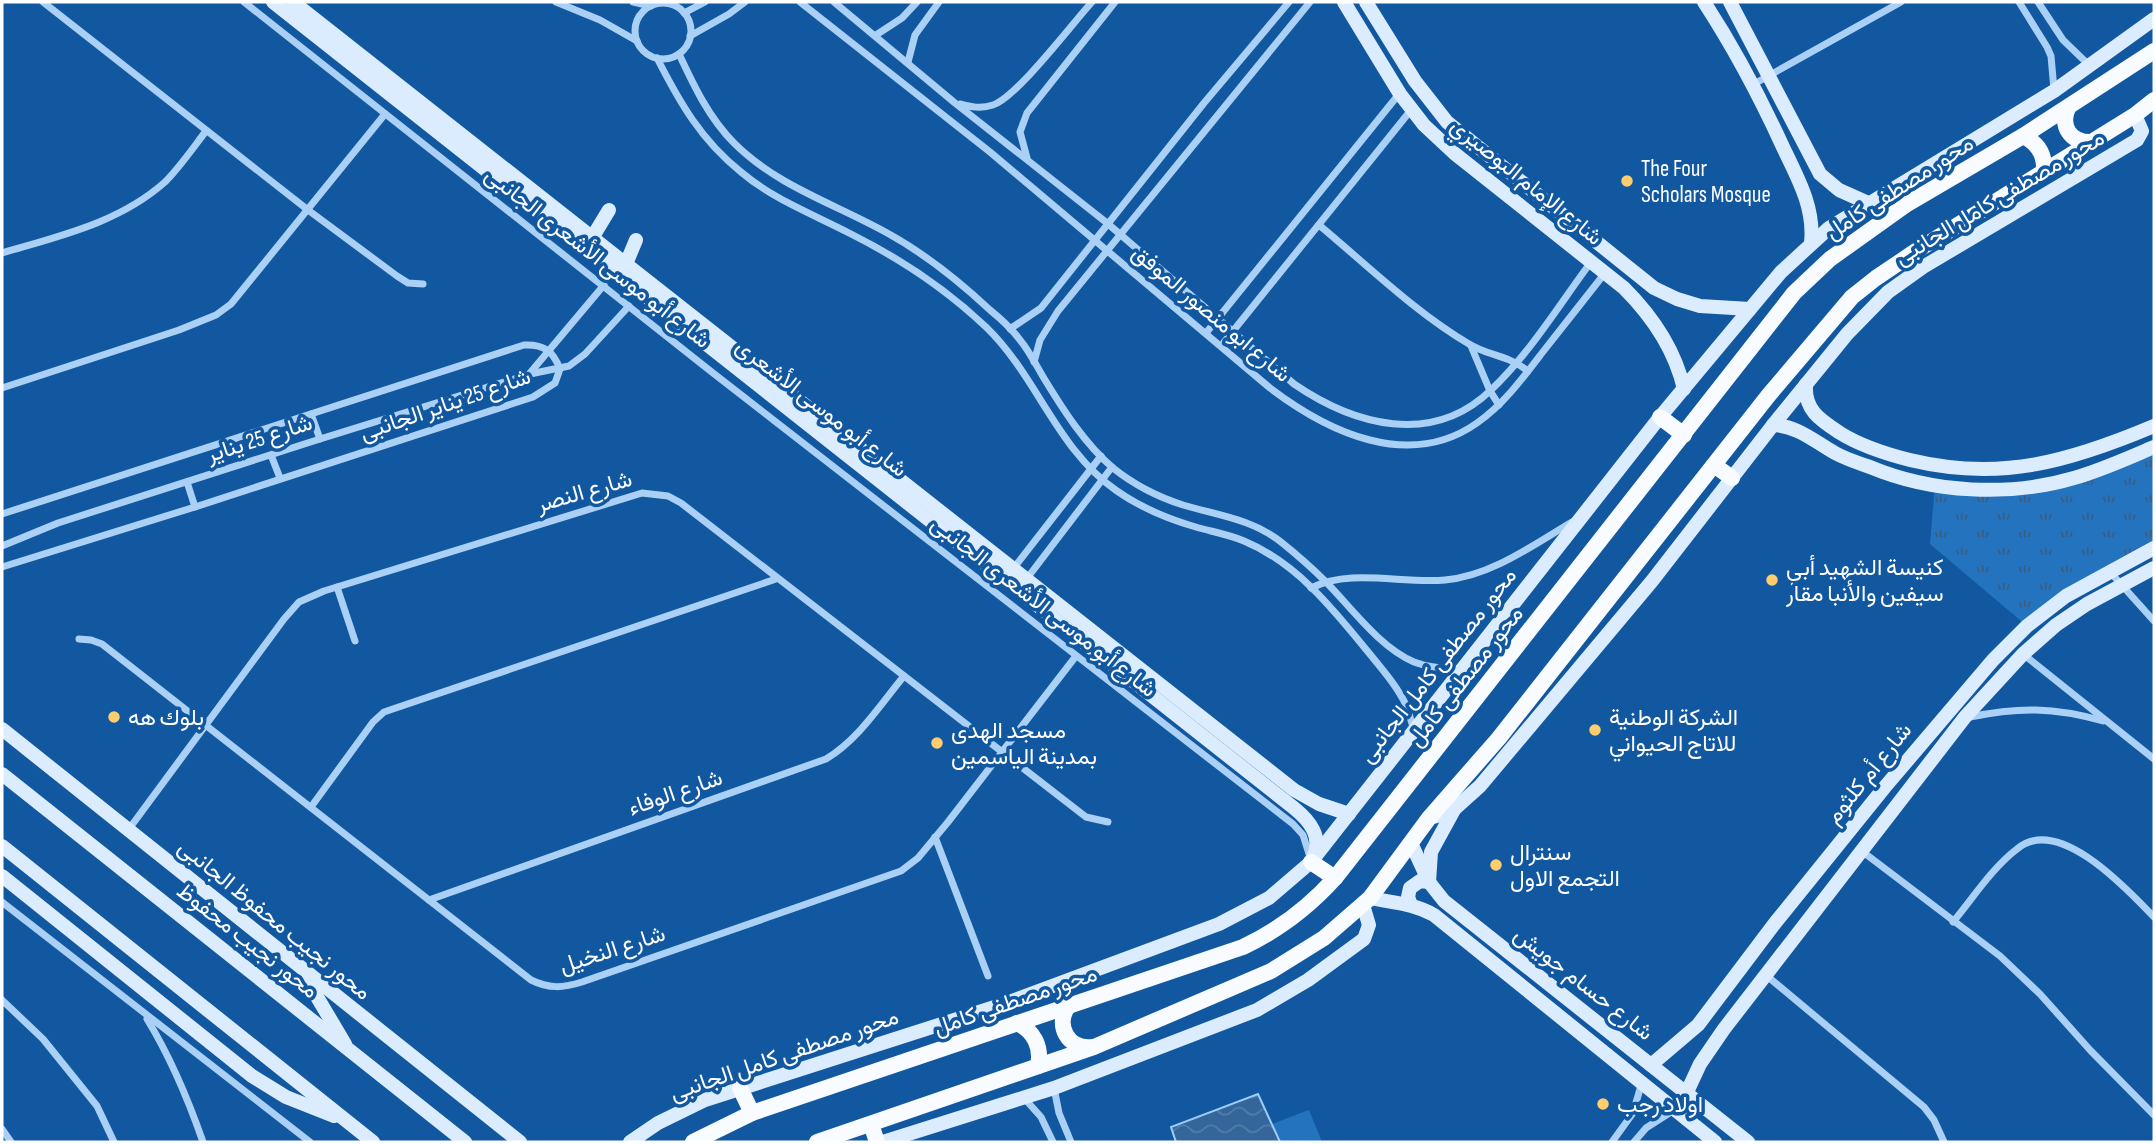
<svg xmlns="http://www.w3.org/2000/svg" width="2156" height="1144" viewBox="0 0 2156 1144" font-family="'Sofia Sans Condensed',Vazirmatn,sans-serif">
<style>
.grass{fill:url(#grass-tufts)}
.garden{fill:#2473bf}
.water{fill:url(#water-waves);stroke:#9cccf8;stroke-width:2}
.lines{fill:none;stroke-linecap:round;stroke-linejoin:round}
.street{stroke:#aad0f5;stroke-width:7}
.secondary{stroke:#dbecfe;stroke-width:14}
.primary{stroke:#f8fbff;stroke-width:16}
.poi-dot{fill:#ffcd6e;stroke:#1158a1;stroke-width:2.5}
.labels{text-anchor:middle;stroke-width:7;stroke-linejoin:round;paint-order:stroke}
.poi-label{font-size:23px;fill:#fff;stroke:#1158a1;text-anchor:start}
.street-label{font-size:23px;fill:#fff;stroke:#1158a1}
</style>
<defs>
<pattern id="grass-tufts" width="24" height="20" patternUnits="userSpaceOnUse" patternTransform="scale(1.75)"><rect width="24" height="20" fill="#2473bf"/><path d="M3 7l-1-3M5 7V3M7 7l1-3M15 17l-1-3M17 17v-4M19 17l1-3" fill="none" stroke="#3a5e80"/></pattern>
<pattern id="water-waves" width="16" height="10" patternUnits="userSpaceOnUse" patternTransform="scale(1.75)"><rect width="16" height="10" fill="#34669b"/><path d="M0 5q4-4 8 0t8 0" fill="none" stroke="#527daa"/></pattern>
</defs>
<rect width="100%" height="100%" fill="#1158a1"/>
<polygon class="grass" points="2154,447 2154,548 2027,626 1930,544 1935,485 2037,486"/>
<polygon class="garden" points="1309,1110 1322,1142 1279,1142 1272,1124"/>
<polygon class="water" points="1258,1094 1280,1142 1176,1142 1171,1127"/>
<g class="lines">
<g class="street">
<polyline points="43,2 308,210 397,276 408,283 423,284"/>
<polyline points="244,2 713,373 1293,824 1303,835 1310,857"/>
<polyline points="556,2 600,20 637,41"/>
<polyline points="633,2 651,6"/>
<path d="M800,2L990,152L1270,388C1328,432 1409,471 1477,423C1503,405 1523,378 1542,353C1563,326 1584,300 1605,273"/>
<path d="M834,2L955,103L1107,223L1294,384C1354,425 1432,447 1491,390C1530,353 1559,305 1591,262"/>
<polyline points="2019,2 2047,47 2051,56 2054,90"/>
<polyline points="2038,2 2063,40 2090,66"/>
<circle cx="663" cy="31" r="28"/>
<polyline points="684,13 705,2"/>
<polyline points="876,35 902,18 917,2"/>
<polyline points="690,36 729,14 745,2"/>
<path d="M679,54C694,86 709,118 734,143C778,187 836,204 889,234C925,254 960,282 990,310C1001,319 1012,329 1020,340C1030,352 1037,367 1045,380C1064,411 1085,444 1113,468C1133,484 1158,497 1183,505C1217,515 1252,519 1281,542C1296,554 1311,567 1325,581C1351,607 1379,647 1414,662C1429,668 1445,668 1461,669"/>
<path d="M657,58C680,103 701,140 741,172C774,200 813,214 851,234C899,258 947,290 986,327C1037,376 1057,450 1117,491C1141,508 1171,520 1199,528C1214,532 1230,535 1244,541C1297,563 1334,610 1369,653C1382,669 1397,686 1406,705C1409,713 1411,721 1414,730"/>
<polyline points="908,62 915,35 939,2"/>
<polyline points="1754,84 1901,2"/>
<path d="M960,104C971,107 981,109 993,105C1016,98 1072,24 1092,2"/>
<polyline points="1027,158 1020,132 1027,113 1115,2"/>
<path d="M1319,225C1367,265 1416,313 1469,344C1488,356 1506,354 1528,371"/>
<path d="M2,253C59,236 119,223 165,182C180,167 193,148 206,131"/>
<polyline points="1010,329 1041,308 1204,103 1289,2"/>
<polyline points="1206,333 1399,94"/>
<polyline points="1221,346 1411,110"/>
<polyline points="1471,346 1490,391 1499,405"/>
<polyline points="1034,362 1040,340 1058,311 1310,2"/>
<polyline points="530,373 604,285"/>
<polyline points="2,388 179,330 216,315 231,304 385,114"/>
<polyline points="311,414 320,439"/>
<polyline points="271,455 280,478"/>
<polyline points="187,482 195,507"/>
<path d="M2,514L524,345C544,344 553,351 560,369L555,383L533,397L195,507L2,567"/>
<polyline points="2,546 58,523 320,439 530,374 569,366 585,354 629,306"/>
<polyline points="1013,569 1101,456"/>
<polyline points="2110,572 2154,621"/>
<polyline points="1025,581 1112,467"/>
<polyline points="337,587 355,641"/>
<path d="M1311,588C1351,568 1401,584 1445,580C1491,576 1533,545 1572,522"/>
<path d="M79,639L91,640L102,644L531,980C549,989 563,988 582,982L901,871L918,858L948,822L1076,656"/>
<polyline points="2023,654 2154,759"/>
<path d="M1970,717C2018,707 2054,707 2103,721"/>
<polyline points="311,807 373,722 384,712 776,579"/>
<polyline points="129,829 284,619 299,602 324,591 642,493 668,496 681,503 1086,817 1108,822"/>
<polyline points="935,837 988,976"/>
<polyline points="1863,852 2000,956 2040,994 2090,1050 2154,1115"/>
<path d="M429,900L826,759C859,739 880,705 904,676"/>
<polyline points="2,902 310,1142"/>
<path d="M1953,922C1973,898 1992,868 2017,849C2058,814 2127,889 2154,917"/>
<polyline points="1767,976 1924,1107 1934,1120 1944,1142"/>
<polyline points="2,1000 43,1039 97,1106 114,1142"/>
<path d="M147,1019C171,1058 188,1099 203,1142"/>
<polyline points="1054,1088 1059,1113 1071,1142"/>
<polyline points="1024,1098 1041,1117 1053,1142"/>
<polyline points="2,1129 11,1142"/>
<polyline points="1612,1142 1633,1113 1642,1082"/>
<polyline points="1634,1142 1646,1128 1674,1110"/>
</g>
<g class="secondary">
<path d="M273,2L1294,808C1310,821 1323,837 1313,858"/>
<polyline points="293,2 1294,790 1319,804 1349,814"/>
<path d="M1344,2L1400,94L1424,125L1454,153L1624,288C1652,316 1675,350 1684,389"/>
<polyline points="1366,2 1415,81 1447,122 1654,288 1677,299 1700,306 1750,309"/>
<path d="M1704,2C1734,48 1759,95 1782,145C1797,177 1815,207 1811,243"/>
<polyline points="1730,2 1820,174 1839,190 1868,203"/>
<polyline points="592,238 609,210"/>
<polyline points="626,264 636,240"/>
<path d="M1806,384C1804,410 1820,420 1840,433C1861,446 1886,454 1910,460C2001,482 2071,461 2154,426"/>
<path d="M1773,425C1798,426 1814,441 1835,453C1846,459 1858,463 1870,467C1932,493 2010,497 2074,478C2102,470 2128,458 2154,447"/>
<polyline points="2,729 520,1142"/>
<polyline points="2,774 465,1142"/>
<polyline points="1429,818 1450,813 1480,786 1652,581 1773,425 1847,334 1888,292 1923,267 2137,140 2142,131 2135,115"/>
<polyline points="1411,843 1429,882 1444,901 1748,1142"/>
<polyline points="2,846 373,1142"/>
<polyline points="2,876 252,1076 286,1097 334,1116"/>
<path d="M1370,898C1393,903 1413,903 1434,915L1715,1142"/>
<polyline points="1411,905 1408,897 1410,888 1420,881 1429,882 1431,852 1454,810"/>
<polyline points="307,980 345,1044"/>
<polyline points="1651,1065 1698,1025 1775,923 1884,788 1993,660 2027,626 2066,596 2154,548"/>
<polyline points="1687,1092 1700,1064 1724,1029 1965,717 2023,654 2056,625 2087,604 2154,568"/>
<polyline points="630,1142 658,1123 705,1100 1004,1004 1219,924 1269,898 1311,862 1660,417 1781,272 1829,228 2054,91 2154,19"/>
<polyline points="883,1142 1054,1088 1257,1010 1308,980 1364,939 1369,925 1363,905"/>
</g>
<g class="primary">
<path d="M2068,108C2060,126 2070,142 2090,142"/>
<path d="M2023,136C2038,143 2045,155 2044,171"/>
<polyline points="1660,417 1684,435"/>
<polyline points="1714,465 1732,478"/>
<polyline points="1311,862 1335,878"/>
<path d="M1069,1005C1054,1025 1068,1050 1093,1047"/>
<path d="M1017,1023C1034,1031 1042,1047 1038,1066"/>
<polyline points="740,1088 752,1113"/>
<polyline points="871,1124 877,1142"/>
<path d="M693,1142L752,1113L1243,947C1279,930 1308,908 1335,878L1794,293L1830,259L1907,204L2023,136L2154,51"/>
<polyline points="817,1142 1094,1047 1271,971 1324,938 1370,898 1429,818 1499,738 1768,396 1852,297 1876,278 1916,251 2135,115 2154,100"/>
</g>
</g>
<g class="poi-dot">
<circle cx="1627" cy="181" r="7"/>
<circle cx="1772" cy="580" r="7"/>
<circle cx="114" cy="717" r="7"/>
<circle cx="1595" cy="730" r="7"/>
<circle cx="937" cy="743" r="7"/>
<circle cx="1496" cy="865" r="7"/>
<circle cx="1603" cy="1104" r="7"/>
</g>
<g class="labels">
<g class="poi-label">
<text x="1641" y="176">The Four<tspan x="1641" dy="26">Scholars Mosque</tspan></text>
<text x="1786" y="575">كنيسة الشهيد أبي<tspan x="1786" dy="26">سيفين والأنبا مقار</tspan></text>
<text x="128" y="725">بلوك هه</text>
<text x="1609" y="725">الشركة الوطنية<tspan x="1609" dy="26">للاتاج الحيواني</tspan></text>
<text x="951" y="738">مسجد الهدى<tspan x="951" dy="26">بمدينة الياسمين</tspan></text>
<text x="1510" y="860">سنترال<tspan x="1510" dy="26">التجمع الاول</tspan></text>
<text x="1617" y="1112">اولاد رجب</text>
</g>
<g class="street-label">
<text transform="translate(1527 181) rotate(39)" y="8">شارع الإمام البوصيري</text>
<text transform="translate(1899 187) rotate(-33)" y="8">محور مصطفى كامل</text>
<text transform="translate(1999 197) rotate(-31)" y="8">محور مصطفى كامل الجانبى</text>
<text transform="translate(598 257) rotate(38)" y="8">شارع أبو موسى الأشعرى الجانبى</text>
<text transform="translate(1212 313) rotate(40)" y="8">شارع ابو منصور الموفق</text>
<text transform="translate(445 404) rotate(-19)" y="8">شارع 25 يناير الجانبى</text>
<text transform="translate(822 407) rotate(38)" y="8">شارع أبو موسى الأشعرى</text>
<text transform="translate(259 438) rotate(-18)" y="8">شارع 25 يناير</text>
<text transform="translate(584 491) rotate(-16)" y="8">شارع النصر</text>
<text transform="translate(1044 606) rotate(38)" y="8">شارع أبو موسى الأشعرى الجانبى</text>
<text transform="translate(1437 665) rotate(-52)" y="8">محور مصطفى كامل الجانبى</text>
<text transform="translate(1465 676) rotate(-52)" y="8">محور مصطفى كامل</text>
<text transform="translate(1868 773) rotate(-51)" y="8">شارع أم كلثوم</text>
<text transform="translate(675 792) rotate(-19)" y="8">شارع الوفاء</text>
<text transform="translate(275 919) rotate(39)" y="8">محور نجيب محفوظ الجانبى</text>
<text transform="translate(248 940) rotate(38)" y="8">محور نجيب محفوظ</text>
<text transform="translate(612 949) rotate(-18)" y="8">شارع النخيل</text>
<text transform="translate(1584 983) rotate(38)" y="8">شارع حسام جويش</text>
<text transform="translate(1015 1000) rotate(-19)" y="8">محور مصطفى كامل</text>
<text transform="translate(784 1054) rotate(-19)" y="8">محور مصطفى كامل الجانبى</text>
</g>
</g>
<rect width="2156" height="1144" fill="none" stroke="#ffffff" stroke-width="7"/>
</svg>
